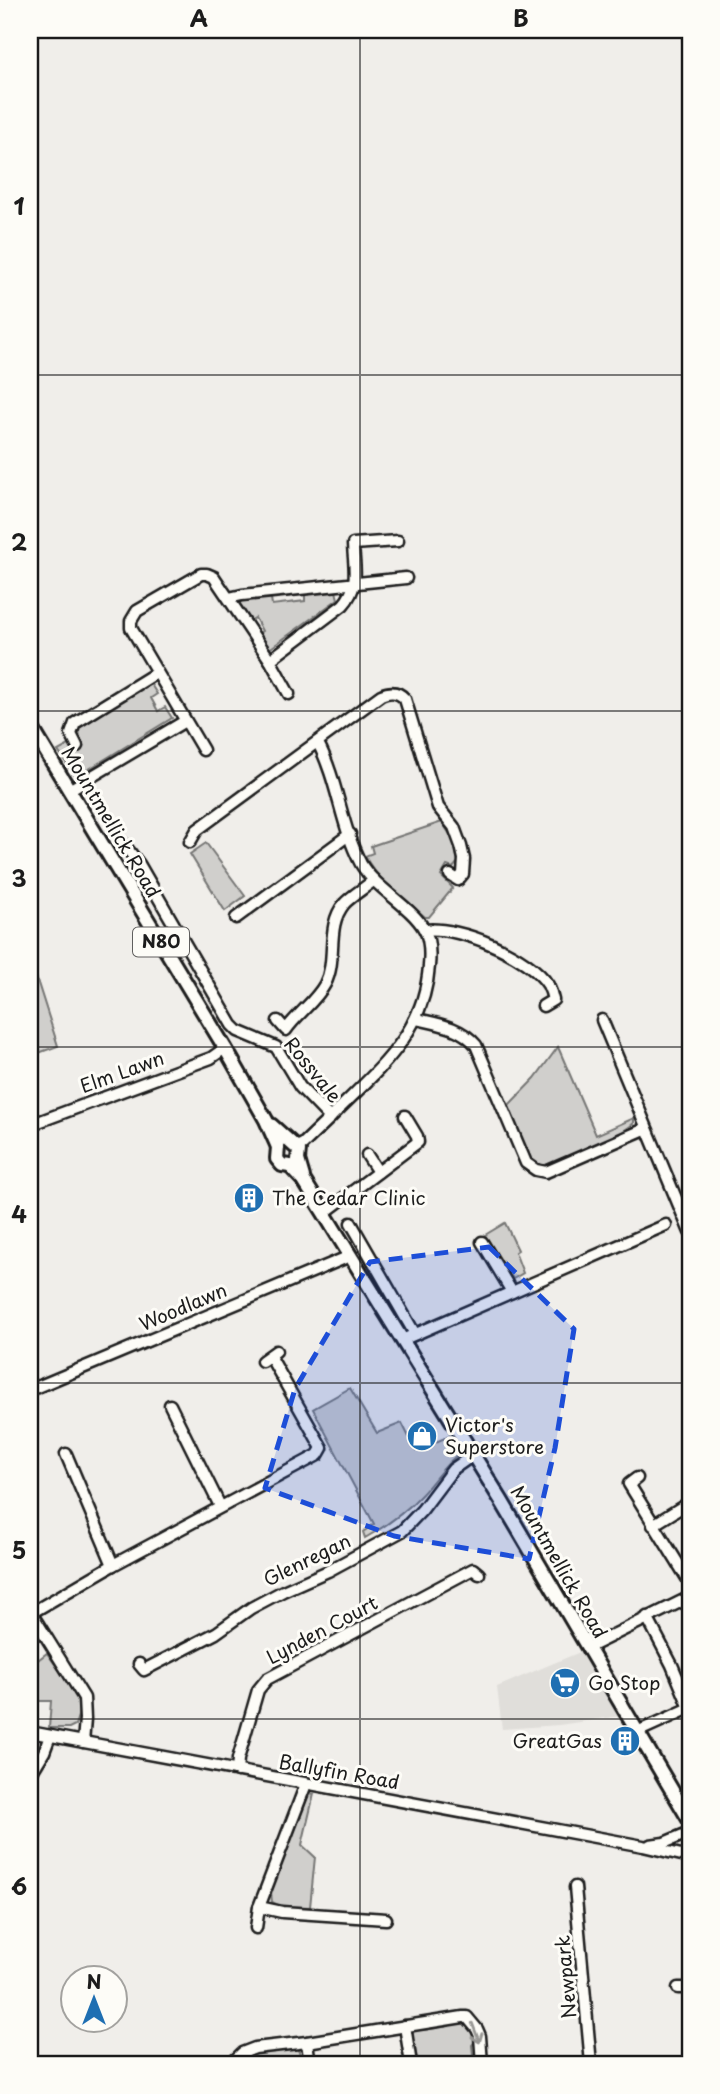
<svg xmlns="http://www.w3.org/2000/svg" width="720" height="2094" viewBox="0 0 720 2094" font-family="'Playpen Sans',sans-serif">
<style>
.built{fill:#e0deda}
.green{fill:#d0cfcc;stroke:#767674;stroke-width:2}
.lines{fill:none;stroke-linecap:round;stroke-linejoin:round}
.river{stroke:#a8a7a3;stroke-width:18}
.minor-casing{stroke:#1c1c1c;stroke-width:15}
.major-casing{stroke:#1c1c1c;stroke-width:18}
.minor{stroke:#fdfcf7;stroke-width:10}
.major{stroke:#fdfcf7;stroke-width:12}
.oneway{stroke:#989794}
.marked{fill:#1d4ed8;fill-opacity:0.2;stroke:#1d4ed8;stroke-width:5;stroke-dasharray:14 9;stroke-linejoin:round}
.grid{fill:none;stroke:#1c1c1c;stroke-width:2;stroke-opacity:0.55}
.labels{text-anchor:middle;stroke-width:6;stroke-linejoin:round;paint-order:stroke}
.shield{fill:#fdfcf7;stroke:#605f5e;stroke-width:2}
.shield-label{font-size:18px;font-weight:bold;fill:#1c1c1c}
.street-label{font-size:19px;fill:#1c1c1c;stroke:#fdfcf7}
.poi-label{font-size:19px;fill:#1c1c1c;stroke:#fdfcf7;text-anchor:start}
.neatline{fill:none;stroke:#1c1c1c;stroke-width:2.5}
.grid-label{font-size:23px;text-anchor:middle;font-weight:bold;fill:#1c1c1c}
</style>
<rect width="100%" height="100%" fill="#f0eeea"/>
<filter id="ink" filterUnits="userSpaceOnUse"><feTurbulence type="fractalNoise" baseFrequency=".0143" numOctaves="2"/><feDisplacementMap in="SourceGraphic" scale="14" xChannelSelector="R" yChannelSelector="G"/><feConvolveMatrix kernelMatrix="1 2 1 2 8 2 1 2 1" color-interpolation-filters="sRGB"/></filter>
<g filter="url(#ink)">
<polygon class="built" points="580,1652 620,1716 559,1725 502,1729 497,1687"/>
<g class="green">
<polygon points="336,591 338,599 268,650 256,635 262,631 255,618 248,622 238,606 240,601 271,598 272,605 305,601 305,594"/>
<polygon points="150,683 157,694 151,698 158,711 165,707 172,718 76,777 58,751 80,739 79,728"/>
<path d="M442,822L454,841L458,862L453,868L447,866L441,876L453,888L429,917H425C404,897 378,882 365,856L373,853L371,846Z"/>
<polygon points="206,843 245,896 225,911 190,854"/>
<polygon points="30,958 58,1046 30,1056"/>
<path d="M558,1047L596,1135L634,1118V1123C618,1139 569,1156 546,1166L533,1163L529,1160L506,1108L535,1078Z"/>
<polygon points="505,1223 518,1250 515,1252 523,1273 513,1279 485,1235"/>
<path d="M350,1388L377,1433L402,1423L416,1451L449,1436L456,1450V1456C442,1468 434,1481 422,1494C406,1512 386,1526 365,1538L363,1532L374,1524L313,1409Z"/>
<polygon points="47,1653 80,1700 80,1706 78,1716 75,1725 69,1728 49,1728 51,1701 30,1701 30,1666"/>
<polygon points="309,1793 314,1794 302,1845 315,1857 310,1907 280,1906 272,1902 271,1892"/>
<path d="M453,2021C465,2021 473,2027 476,2040L472,2045L474,2064H418L415,2049L410,2040L414,2030L419,2026L424,2030L449,2026Z"/>
<path d="M297,2048L305,2064H236C253,2047 273,2049 297,2048Z"/>
</g>
<g class="lines">
<polyline class="river" points="690,30 690,39"/>
<g class="minor-casing">
<g id="minor">
<polyline points="229,598 242,595 406,578"/>
<path d="M270,660L343,605C360,586 354,569 353,544L398,541"/>
<path d="M318,743C338,781 341,827 361,864C375,888 412,907 424,929C430,939 430,955 429,966C424,1036 376,1071 330,1118"/>
<polyline points="77,746 71,734 75,723 156,673"/>
<polyline points="203,750 131,628 131,621 137,611 201,574 207,574 214,577 270,660 289,694"/>
<polyline points="69,790 185,721"/>
<path d="M190,842L197,830L381,695C390,691 398,691 405,699L438,807L454,827L461,846L464,859L463,874L458,880L450,875"/>
<polyline points="123,843 139,864 232,1025 238,1031 276,1047 300,1087 330,1118 303,1144 296,1147"/>
<polyline points="236,918 350,834"/>
<path d="M425,930C459,926 529,955 548,985C550,989 552,995 553,1000L543,1006"/>
<path d="M417,1019C439,1024 461,1027 476,1045L526,1163L536,1170L546,1172L645,1129"/>
<polyline points="602,1020 690,1232"/>
<path d="M278,1021L286,1030C297,1014 316,1001 325,984C338,959 325,927 344,904C352,895 365,888 374,880"/>
<polyline points="30,1125 211,1058 225,1048"/>
<polyline points="367,1155 378,1172"/>
<polyline points="324,1213 418,1142 417,1136 405,1116"/>
<polyline points="351,1223 415,1334"/>
<polyline points="482,1242 512,1292"/>
<polyline points="402,1340 666,1225"/>
<polyline points="262,1361 276,1351"/>
<polyline points="30,1390 350,1256"/>
<polyline points="170,1405 220,1506"/>
<polyline points="66,1454 113,1565"/>
<polyline points="637,1478 629,1484 690,1583"/>
<polyline points="653,1525 690,1502"/>
<polyline points="30,1611 84,1698 85,1719 83,1742"/>
<polyline points="31,1613 113,1565 318,1455 322,1448 270,1356"/>
<polyline points="647,1617 672,1665 690,1708"/>
<polyline points="587,1648 690,1597"/>
<polyline points="139,1664 144,1670 216,1633 251,1608 283,1591 328,1571 402,1531 422,1510 453,1469 473,1455"/>
<polyline points="30,1732 643,1846 690,1857"/>
<polyline points="637,1732 690,1708"/>
<polyline points="237,1771 238,1759 258,1690 267,1679 473,1569 479,1574"/>
<polyline points="30,1775 44,1752 50,1736"/>
<polyline points="306,1784 259,1907 282,1912 386,1919"/>
<polyline points="650,1845 664,1843 690,1832"/>
<polyline points="575,1887 591,2064"/>
<polyline points="256,1928 259,1907"/>
<polyline points="678,1988 690,1988"/>
<polyline points="405,2026 411,2064"/>
<polyline points="307,2042 310,2064"/>
<polyline points="231,2064 242,2053 255,2048 307,2042 463,2017 467,2017 477,2029 480,2036 482,2064"/>
</g>
</g>
<g class="major-casing">
<g id="major">
<polyline points="30,725 225,1048 266,1120 278,1147"/>
<polyline points="271,1125 299,1150 298,1160 303,1177"/>
<polyline points="278,1147 277,1159 282,1165 290,1166"/>
<polyline points="290,1166 304,1181 324,1213 501,1500 690,1821"/>
</g>
</g>
<use href="#minor" class="minor"/>
<use href="#major" class="major"/>
</g>
<defs><path id="oneway-shaft" d="M-6 0H5M1.5-3L5.5 0L1.5 3" fill="none" stroke-width="1.6" stroke-linecap="round" stroke-linejoin="round" transform="scale(1.75)"/></defs>
<use class="oneway" href="#oneway-shaft" transform="translate(476 2033) rotate(69)"/>
</g>
<path class="marked" d="M489,1247L574,1329L555,1448L529,1559L394,1536L265,1488L295,1389L370,1262Z"/>
<path class="grid" d="M360,30V2064M30,375H690M30,711H690M30,1047H690M30,1383H690M30,1719H690"/>
<defs>
<g id="building-disc" transform="scale(1.575)"><circle r="9.5" fill="#1f6fb2" stroke="#fdfcf7"/><path d="M-4-6H4V6H1V3H-1V6H-4ZM-2.5-4.3h1.7v1.8h-1.7ZM.8-4.3h1.7v1.8H.8ZM-2.5-1h1.7V.8h-1.7ZM.8-1h1.7V.8H.8Z" fill="#fff"/></g>
<g id="shop-disc" transform="scale(1.575)"><circle r="9.5" fill="#1f6fb2" stroke="#fdfcf7"/><path d="M-5-2.5h2.3a2.7 3.5 0 0 1 5.4 0H5L5.5 6h-11ZM-1.5-2.5h3a1.5 2.3 0 0 0-3 0Z" fill="#fff"/></g>
<g id="supermarket-disc" transform="scale(1.575)"><circle r="9.5" fill="#1f6fb2" stroke="#fdfcf7"/><path d="M-6-5.5h2.5l.6 2H6L4.5 2H-2.5L-4.4-4H-6ZM-1.5 3.2a1.3 1.3 0 1 0 .1 0ZM3 3.2a1.3 1.3 0 1 0 .1 0Z" fill="#fff"/></g>
</defs>
<g fill-rule="evenodd">
<use href="#building-disc" x="249" y="1198"/>
<use href="#shop-disc" x="422" y="1436"/>
<use href="#supermarket-disc" x="565" y="1683"/>
<use href="#building-disc" x="625" y="1741"/>
</g>
<g class="labels">
<rect class="shield" x="133" y="927.5" width="56" height="29" rx="5"/>
<g class="shield-label">
<text x="161" y="948">N80</text>
</g>
<g class="street-label">
<text transform="translate(111 822) rotate(59)" y="7">Mountmellick Road</text>
<text transform="translate(313 1070) rotate(51)" y="7">Rossvale</text>
<text transform="translate(122 1072) rotate(-20)" y="7">Elm Lawn</text>
<text transform="translate(183 1307) rotate(-23)" y="7">Woodlawn</text>
<text transform="translate(307 1560) rotate(-26)" y="7">Glenregan</text>
<text transform="translate(559 1562) rotate(60)" y="7">Mountmellick Road</text>
<text transform="translate(322 1630) rotate(-28)" y="7">Lynden Court</text>
<text transform="translate(339 1772) rotate(10)" y="7">Ballyfin Road</text>
<text transform="translate(566 1977) rotate(-95)" y="7">Newpark</text>
</g>
<g class="poi-label">
<text x="272" y="1205">The Cedar Clinic</text>
<text x="445" y="1432">Victor's<tspan x="445" dy="22">Superstore</tspan></text>
<text x="588" y="1690">Go Stop</text>
<text x="602" y="1748" text-anchor="end">GreatGas</text>
</g>
</g>
<rect width="720" height="2094" fill="none" stroke="#fdfcf7" stroke-width="77"/>
<g transform="translate(94 1999)"><circle r="33" fill="#fdfcf7" stroke="#a3a29f" stroke-width="2"/>
<path d="M0-5L12 26L0 18L-12 26Z" fill="#1f6fb2"/>
<text y="-10" font-size="19" font-weight="bold" text-anchor="middle" fill="#1c1c1c">N</text>
</g>
<rect x="38" y="38" width="644" height="2018" class="neatline"/>
<g class="grid-label">
<text x="199" y="27">A</text>
<text x="521" y="27">B</text>
<text x="19" y="215">1</text>
<text x="19" y="551">2</text>
<text x="19" y="887">3</text>
<text x="19" y="1223">4</text>
<text x="19" y="1559">5</text>
<text x="19" y="1895">6</text>
</g>
</svg>
